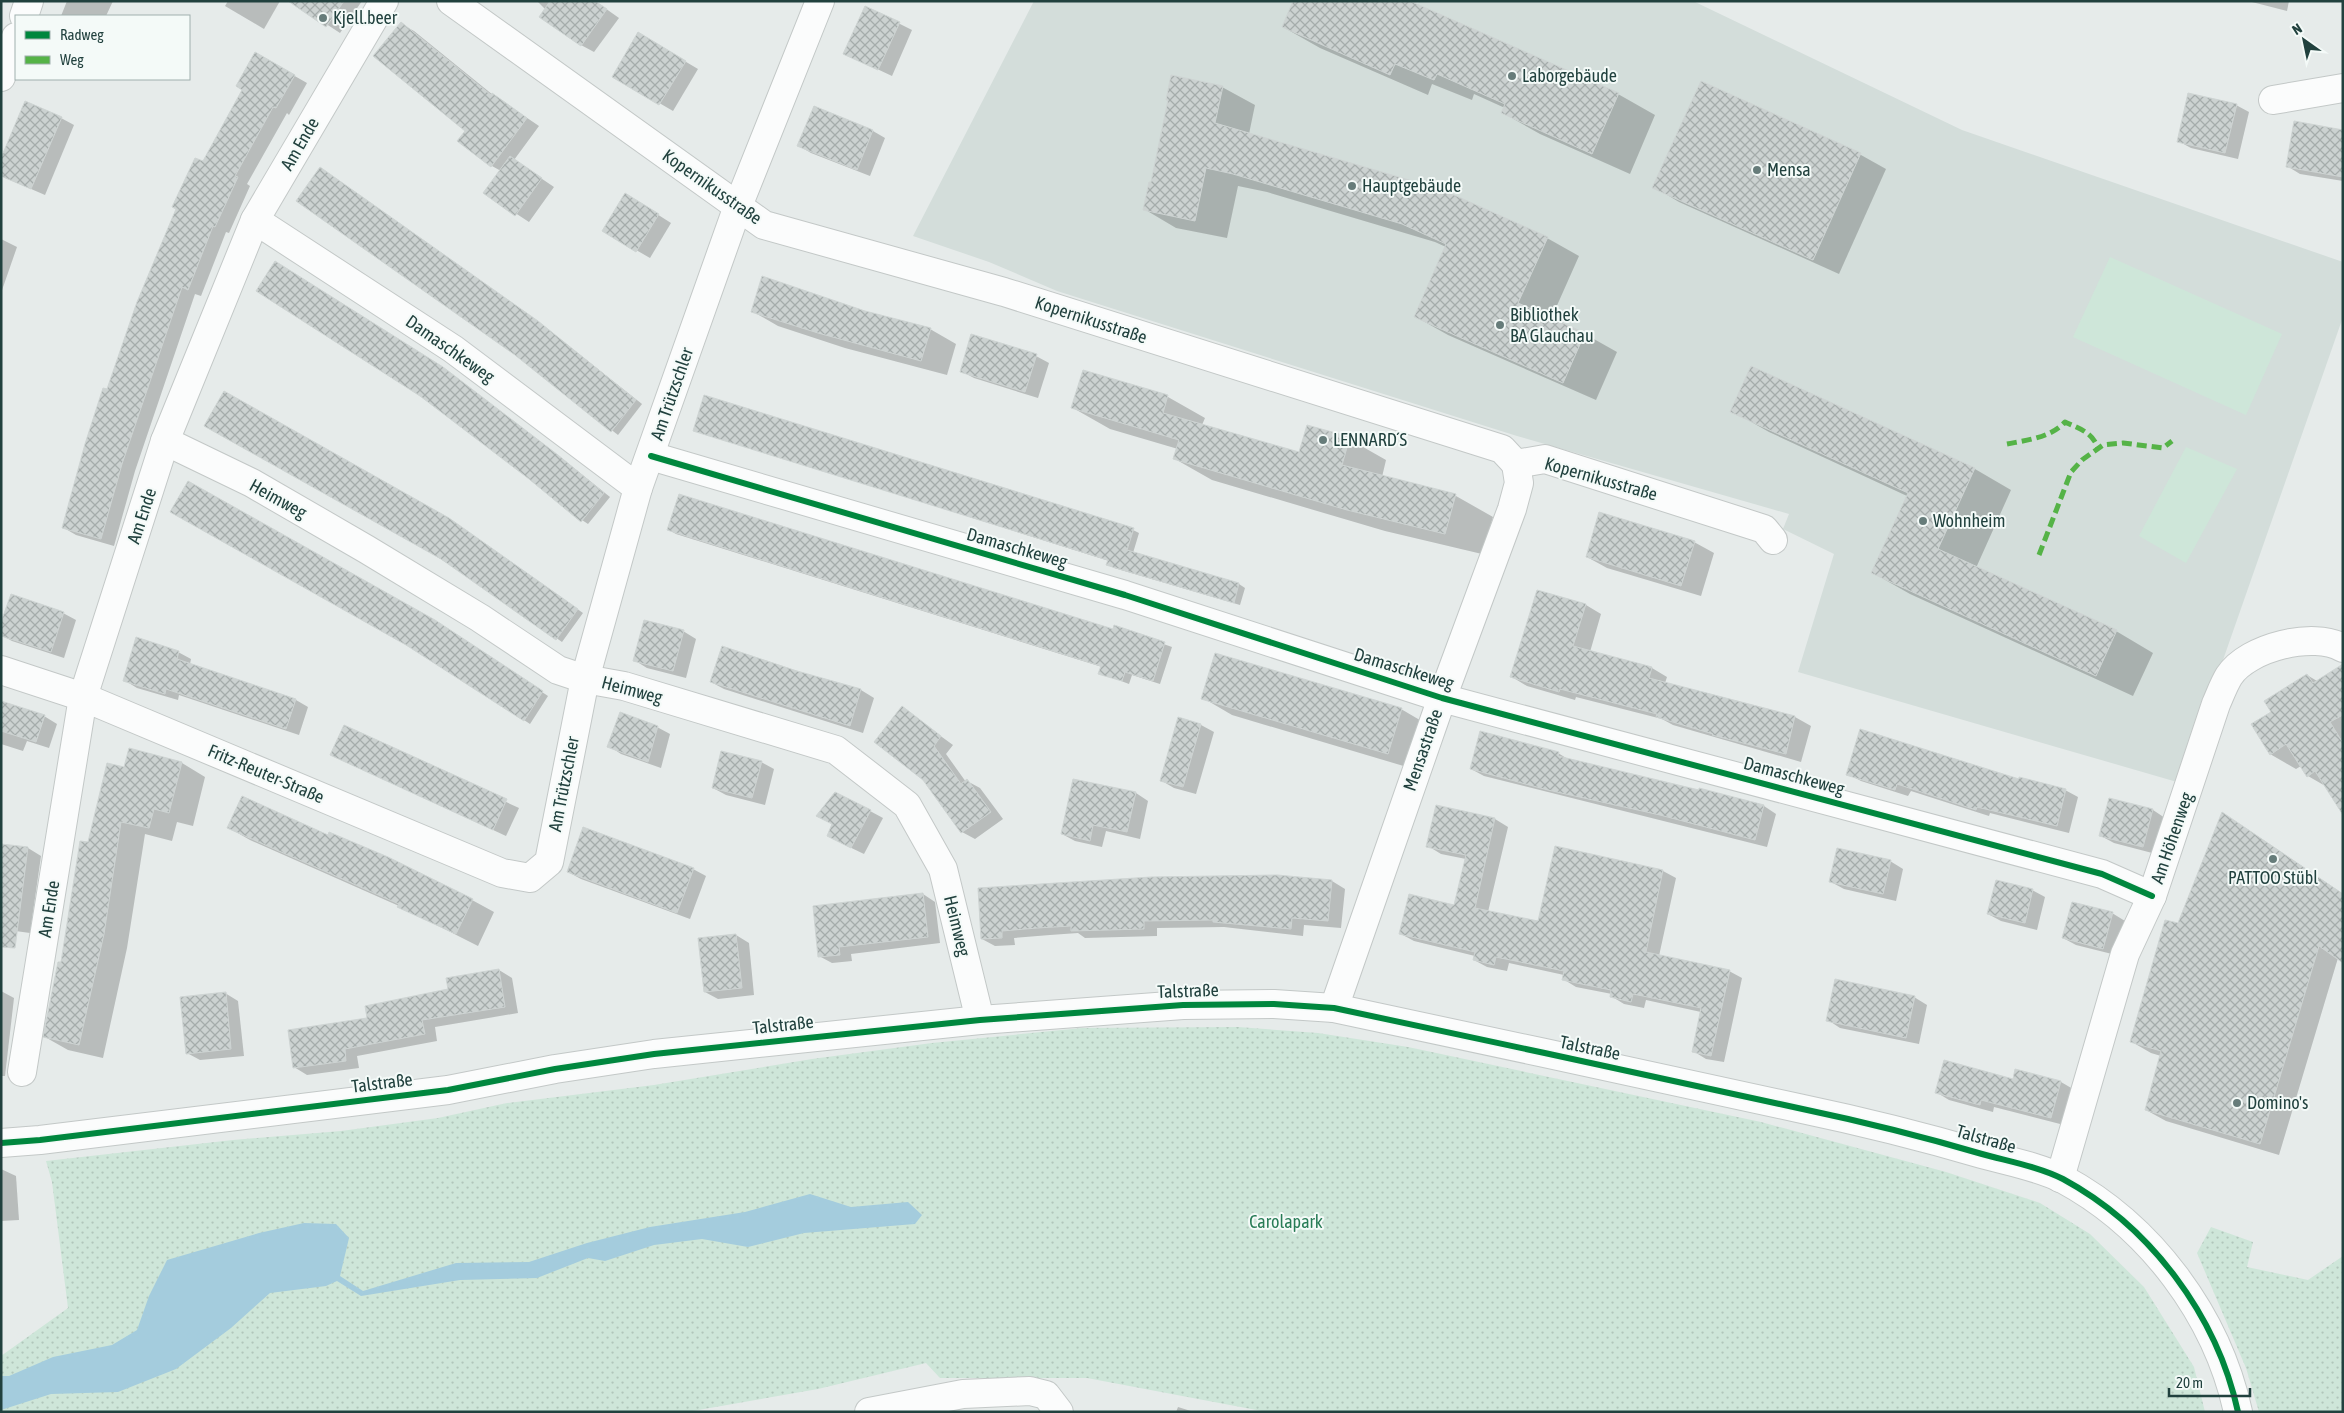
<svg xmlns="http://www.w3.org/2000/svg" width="2344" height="1413" viewBox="0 0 2344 1413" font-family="'Asap Condensed',sans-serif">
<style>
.built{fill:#d3ddda}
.green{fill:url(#green-dots)}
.pitch{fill:#cee6d9}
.water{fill:#a4ccdd}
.shadow{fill:#0003}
.building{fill:url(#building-cross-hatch);stroke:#ced4d3}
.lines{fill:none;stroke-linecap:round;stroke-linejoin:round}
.street-casing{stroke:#c3c8c7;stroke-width:30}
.street{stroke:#fbfcfc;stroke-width:28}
.quiet{stroke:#55b347;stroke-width:5;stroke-dasharray:10 5;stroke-linecap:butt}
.cycleway-casing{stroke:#f4faf8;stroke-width:9}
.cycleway{stroke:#00873e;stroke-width:6}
.poi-dot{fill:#667c7a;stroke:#f4faf8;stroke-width:2}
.labels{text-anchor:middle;stroke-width:4;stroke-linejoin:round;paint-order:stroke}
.poi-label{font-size:18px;fill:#21413e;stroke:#f4faf8;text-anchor:start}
.street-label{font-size:18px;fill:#21413e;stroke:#f4faf8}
.park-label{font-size:18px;fill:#287c56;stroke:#f4faf8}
</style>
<defs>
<pattern id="green-dots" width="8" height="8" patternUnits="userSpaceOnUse" patternTransform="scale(1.25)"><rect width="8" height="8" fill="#cee6d9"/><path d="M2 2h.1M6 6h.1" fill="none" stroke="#b1c6bb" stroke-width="1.8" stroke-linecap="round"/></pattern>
<pattern id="building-cross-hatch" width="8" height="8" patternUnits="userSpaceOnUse" patternTransform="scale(1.25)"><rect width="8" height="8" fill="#ccd2d1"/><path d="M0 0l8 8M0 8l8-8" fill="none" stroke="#a5acab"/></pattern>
</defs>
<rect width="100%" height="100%" fill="#e6ebea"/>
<polygon class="built" points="1034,1 1693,1 1962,130 2343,262 2343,317 2216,680 2201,703 2177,782 1798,672 1834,554 1783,529 1789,514 1517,436 1057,291 989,262 913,236"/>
<g class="green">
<polygon points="1238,1027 1318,1033 1408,1047 1761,1122 1946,1172 2040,1203 2090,1234 2144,1287 2194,1367 2205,1412 1267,1412 1087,1378 940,1378 926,1363 818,1389 687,1412 1,1412 1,1356 68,1308 52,1182 46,1161 233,1140 341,1131 438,1118 507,1103 654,1085 812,1059 932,1043 1082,1028"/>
<polygon points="2211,1227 2253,1242 2247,1267 2308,1280 2343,1256 2343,1412 2259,1412 2246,1368 2197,1253"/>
</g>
<g class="pitch">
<polygon points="2110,257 2282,334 2246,415 2073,337"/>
<polygon points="2186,447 2237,469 2186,563 2139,536"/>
</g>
<polygon class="water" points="810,1194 851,1207 908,1202 922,1215 915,1224 804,1233 748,1247 702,1239 654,1245 605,1261 588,1258 537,1278 460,1280 361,1296 337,1281 326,1286 270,1293 231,1328 176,1369 118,1392 51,1394 1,1410 1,1376 9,1376 53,1357 112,1345 137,1330 149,1296 167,1260 259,1233 304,1223 336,1224 349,1238 340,1276 363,1291 456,1263 529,1262 587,1243 650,1227 745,1212"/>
<g class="shadow">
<polygon points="67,1 113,1 106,16 61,16"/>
<polygon points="228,1 280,1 264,29 225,6"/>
<polygon points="291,1 362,1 340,33"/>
<polygon points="537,1 595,1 619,18 594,52 581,45"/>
<polygon points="2248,1 2289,1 2287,11"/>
<polygon points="866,7 912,30 892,76 858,60"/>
<polygon points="401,24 414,31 493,95 539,126 514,160 554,187 529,222 485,193 501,171 492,166 466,130"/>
<polygon points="1283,27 1618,94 1655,115 1630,174 1540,134 1503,113 1505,108 1474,94 1472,100 1432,84 1428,95 1320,48"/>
<polygon points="639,34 698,69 673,111 613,76"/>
<polygon points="256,54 307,83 289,115 287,113 247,184 250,186 229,233 226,232 201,296 195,294 135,471 114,546 76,535 64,528 108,391 203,163 244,89"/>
<polygon points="1701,82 1861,155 1886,169 1839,274 1679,202 1654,187"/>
<polygon points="1222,87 1255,105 1249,134 1547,238 1579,256 1551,319 1585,334 1617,352 1596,400 1448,335 1416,317 1446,247 1435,242 1267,192 1238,186 1227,238 1176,228 1144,209 1152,183"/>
<polygon points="2236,105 2249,112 2238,159 2191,148 2178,141"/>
<polygon points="61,118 74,125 45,195 1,176 1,161"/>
<polygon points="873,131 885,138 870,176 811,153 799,146"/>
<polygon points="2343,131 2343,181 2300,174 2287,166"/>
<polygon points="327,173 545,327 642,404 618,435 515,354"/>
<polygon points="638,202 671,223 650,258 603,231"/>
<polygon points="1,239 17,247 1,293"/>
<polygon points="752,311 864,312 930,329 956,344 947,375 845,348 778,326"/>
<polygon points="1036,356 1049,363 1038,398 974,378 961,371"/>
<polygon points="449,372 564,460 610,497 588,524 582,520"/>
<polygon points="1083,372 1168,397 1205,418 1202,425 1300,454 1349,439 1386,460 1382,477 1456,496 1493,517 1482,554 1385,531 1212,480 1175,459 1178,449 1110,429 1073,408"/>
<polygon points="1732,411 1975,469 2011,490 1976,568 2116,631 2153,653 2133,696 1910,594 1873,573 1907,496 1769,432"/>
<polygon points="694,430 1133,530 1139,533 1133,553 1239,584 1245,588 1240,605 1114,568 1108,565 1109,561"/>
<polygon points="455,523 583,613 562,642 470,577 411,541"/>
<polygon points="669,530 1113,631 1115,627 1172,647 1160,684 1132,675 1129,684 1100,673 1102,667 676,534"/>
<polygon points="1694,542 1714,553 1701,596 1607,568 1587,557"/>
<polygon points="1538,591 1586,605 1601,614 1590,652 1652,668 1667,677 1665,683 1795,717 1811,726 1801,762 1673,725 1662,719 1576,697 1575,700 1527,686 1512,677"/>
<polygon points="63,613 76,620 64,658 12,641 1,635"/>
<polygon points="442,626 548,696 530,724 524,720"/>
<polygon points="683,631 696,639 686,678 647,668 634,660"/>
<polygon points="178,652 191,659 190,664 296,700 308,707 299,735 179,695 178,700 137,688 124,680"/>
<polygon points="2343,670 2343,800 2327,787 2308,776 2301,766 2296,769 2270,754 2272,712 2307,675 2317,681"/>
<polygon points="797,672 861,690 874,698 863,733 724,689 711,682"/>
<polygon points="1203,698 1401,709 1430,726 1417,770 1232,715"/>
<polygon points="1,702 44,716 57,724 49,748 27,741 23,751 1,744"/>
<polygon points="902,708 953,745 946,754 966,782 967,781 980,788 1003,819 975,839 962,832"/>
<polygon points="1201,725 1214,732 1196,794 1174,788 1162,781"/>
<polygon points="345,727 519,808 506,836 332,755"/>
<polygon points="657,727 670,734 661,768 621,754 609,746"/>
<polygon points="130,750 182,763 205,777 193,826 177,822 172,841 145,834 127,948 103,1058 68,1050 45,1037 89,843 125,769"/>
<polygon points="1558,753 1571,761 1764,806 1776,814 1767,847 1484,776 1471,769"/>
<polygon points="761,762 774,769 765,805 726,795 713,788"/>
<polygon points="1848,774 2020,781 2065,790 2078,797 2069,833 1990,813 1989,816 1911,791 1908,796 1861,781"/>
<polygon points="1136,793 1148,801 1140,839 1106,831 1102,847 1075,841 1062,834"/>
<polygon points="2110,800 2153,810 2165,818 2156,854 2114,843 2101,836"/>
<polygon points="1437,806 1495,819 1508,827 1488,912 1539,923 1556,848 1663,871 1676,878 1659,956 1729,971 1742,978 1724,1062 1706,1059 1693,1051 1701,1012 1646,1000 1644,1008 1624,1004 1611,996 1612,994 1576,987 1563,979 1564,975 1509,963 1507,971 1487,967 1474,960 1475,956 1414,941 1401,934 1455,906 1466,859 1441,854 1428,846"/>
<polygon points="870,811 883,818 864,854 841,843"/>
<polygon points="2241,825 2343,894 2343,961 2338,958 2279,1155 2166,1121 2146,1110 2161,1056 2151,1053 2132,1042 2179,924"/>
<polygon points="229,828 472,900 494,912 478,946 399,906 250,840"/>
<polygon points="1,845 28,848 41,856 30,933 1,929"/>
<polygon points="1890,861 1903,869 1896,901 1844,889 1831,882"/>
<polygon points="693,869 706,876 690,919 581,879 568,872"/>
<polygon points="1277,877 1332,881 1345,889 1341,928 1304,925 1303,936 1224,927 1157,928 1157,936 1085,938 1078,933 1050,935 1014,938 1015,945 995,946 982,939 979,889"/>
<polygon points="2032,890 2045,897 2037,930 2001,921 1988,914"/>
<polygon points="923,894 935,902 940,943 851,954 852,961 832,963 819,956"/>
<polygon points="2112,913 2125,921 2116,955 2076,945 2063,938"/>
<polygon points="736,935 749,943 754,995 718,999 705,992 699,939"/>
<polygon points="499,970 512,978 518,1013 435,1027 437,1041 357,1056 359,1068 307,1075 294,1067 369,1019"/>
<polygon points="1,991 14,998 5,1076 1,1076"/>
<polygon points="225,993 238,1001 244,1056 200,1060 187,1053"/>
<polygon points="1914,997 1927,1005 1919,1044 1840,1028 1828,1020"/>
<polygon points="2014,1080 2061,1082 2073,1089 2064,1125 1994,1107 1993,1112 1949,1100 1936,1092"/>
<polygon points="1,1169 16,1176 19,1220 1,1221"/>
<polygon points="1178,1407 1194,1412 1176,1412"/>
</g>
<g class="building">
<polygon points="288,1 344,1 326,27"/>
<polygon points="550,1 595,1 607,9 581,46 539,17"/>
<polygon points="1293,1 1410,1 1619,93 1592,154 1501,113 1505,104 1437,74 1434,80 1395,64 1390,75 1282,27"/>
<polygon points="865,6 900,22 878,70 843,54"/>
<polygon points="401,22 491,95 492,93 527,118 491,167 457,141 465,131 373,56"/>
<polygon points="638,32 686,61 659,105 612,77"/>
<polygon points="255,52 295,75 276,108 273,107 235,176 238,177 215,227 213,226 188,290 182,287 122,464 101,539 62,528 85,444 103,388 107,389 137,302 176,209 172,207 195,158 203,161 242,90 236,86"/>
<polygon points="1171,75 1223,86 1215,123 1443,190 1548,237 1518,303 1585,333 1563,383 1414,317 1446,244 1402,224 1233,174 1206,168 1195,221 1143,210 1149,182 1151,182 1168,100 1166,100"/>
<polygon points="1701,81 1861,153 1813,260 1652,188"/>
<polygon points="2188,93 2237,104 2225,153 2177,142"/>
<polygon points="25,101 62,117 31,189 1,176 1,158"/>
<polygon points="814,106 873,130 857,170 797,146"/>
<polygon points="2294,121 2343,130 2343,177 2286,167"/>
<polygon points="510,156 542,178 515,216 483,193"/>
<polygon points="320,167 538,321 636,400 611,432 515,355 296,201"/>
<polygon points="625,193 659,214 636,252 602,231"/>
<polygon points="275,261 443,367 558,455 604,493 581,522 529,479 420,396 256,291"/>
<polygon points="762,276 865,311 931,328 921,361 818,333 751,312"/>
<polygon points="971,334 1037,354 1025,392 960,372"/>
<polygon points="1751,366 1975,468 1938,549 2117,630 2096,676 1871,573 1908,493 1730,412"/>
<polygon points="1083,370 1168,395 1163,413 1299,452 1307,425 1350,437 1342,465 1456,494 1445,534 1347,510 1173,459 1179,440 1071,408"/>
<polygon points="224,391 449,518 578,609 556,640 441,559 204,426"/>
<polygon points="704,395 1134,528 1127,550 1239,583 1234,603 1106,565 1108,560 693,431"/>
<polygon points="188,481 435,620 543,691 524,721 406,645 170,512"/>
<polygon points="679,494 1113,629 1114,625 1165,642 1153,681 1125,672 1122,681 1098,674 1101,666 667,530"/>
<polygon points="1599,512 1695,541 1681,586 1586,557"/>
<polygon points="1537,590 1586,604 1573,646 1652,667 1649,678 1795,716 1786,754 1712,735 1713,734 1656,717 1657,714 1560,689 1559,692 1510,677"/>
<polygon points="11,594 64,612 51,652 1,636 1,622"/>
<polygon points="644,620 684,630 673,671 633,661"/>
<polygon points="136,637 179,651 177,659 296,699 286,729 166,689 165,694 123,681"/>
<polygon points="722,646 797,671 861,689 850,726 710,682"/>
<polygon points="1215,653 1402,708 1388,754 1201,699"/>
<polygon points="2343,664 2343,715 2330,722 2343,743 2343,815 2315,771 2307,777 2286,744 2270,755 2251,724 2271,712 2264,701 2307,674 2313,683"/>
<polygon points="1,701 45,715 36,742 1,731"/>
<polygon points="902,706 941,736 934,746 961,784 967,779 991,812 961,833 923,780 874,742"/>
<polygon points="620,712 658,726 648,762 607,747"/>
<polygon points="1178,717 1201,724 1183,787 1160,781"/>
<polygon points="344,725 507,799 493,830 330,755"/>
<polygon points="1860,729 2019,779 2019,777 2066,789 2057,826 1977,807 1976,810 1897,784 1895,790 1846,775"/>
<polygon points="1480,731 1559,752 1558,756 1699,790 1699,788 1764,805 1755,840 1660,815 1548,790 1470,769"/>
<polygon points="129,748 182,762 169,813 154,809 149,828 121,822 104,934 79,1045 43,1037 58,962 61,962 80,841 88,842 107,763 124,767"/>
<polygon points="721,751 762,761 752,798 712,788"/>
<polygon points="1073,779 1136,792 1127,832 1093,825 1090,841 1061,834"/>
<polygon points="835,792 871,810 851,848 827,836 832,824 816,816"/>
<polygon points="242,796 328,835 329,832 388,857 473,899 456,934 397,907 399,904 227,828"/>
<polygon points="2109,798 2153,809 2143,847 2099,836"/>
<polygon points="1436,805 1495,818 1475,908 1538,921 1555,846 1663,870 1646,952 1730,970 1711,1056 1692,1052 1701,1008 1633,994 1631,1002 1610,997 1611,990 1562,980 1564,971 1496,957 1494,965 1473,960 1475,952 1399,934 1409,894 1454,905 1466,855 1426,847"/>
<polygon points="2222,812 2343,894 2343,963 2319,946 2260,1144 2145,1110 2161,1051 2130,1042 2165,920 2178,923"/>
<polygon points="583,827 694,868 677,913 567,872"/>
<polygon points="1,844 28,847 15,948 1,947"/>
<polygon points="1837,848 1891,860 1883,894 1829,882"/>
<polygon points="1277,875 1332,880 1328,921 1292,918 1291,929 1213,922 1213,920 1144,921 1144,929 1071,931 1071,926 1037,928 1002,931 1002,938 981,939 978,888 1151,877"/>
<polygon points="1996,880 2033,889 2025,923 1987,914"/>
<polygon points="923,893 928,937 839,947 840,955 818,957 813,906"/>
<polygon points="2072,902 2113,912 2103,949 2062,938"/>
<polygon points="736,934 742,988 704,992 698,938"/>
<polygon points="499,969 505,1007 422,1020 425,1034 345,1049 346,1061 293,1068 288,1030 367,1018 365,1006 448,989 446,978"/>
<polygon points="1835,979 1915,996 1906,1038 1826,1021"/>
<polygon points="226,992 231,1049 186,1054 180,997"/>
<polygon points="1944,1060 2013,1079 2015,1069 2061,1081 2051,1118 1981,1100 1980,1105 1935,1093"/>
</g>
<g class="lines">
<g class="street-casing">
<g id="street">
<polyline points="451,1 764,225 1004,292 1502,449 1516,464"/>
<polyline points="24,16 29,1"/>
<polyline points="1,77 16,37"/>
<polyline points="2273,100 2343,88"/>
<polyline points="255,220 453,349 638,488"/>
<polyline points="165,441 252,483 366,549 480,618 558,670 585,679 624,686 836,750 907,805 943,869 980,1020"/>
<polyline points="651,456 1125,595 1442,698 2102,874 2152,896"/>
<polyline points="1516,464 1545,459 1764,529 1773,540"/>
<polyline points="1,670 83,697 502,873 530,878 549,862 585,679 638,488 738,206 820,1"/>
<polyline points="1334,1008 1442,698 1512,509 1519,483 1516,464"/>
<polyline points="22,1072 83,697 165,441 255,220 384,1"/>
<path d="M1,1143L40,1140L448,1090L555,1069L654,1054L980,1020L1183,1005L1274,1004L1334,1008C1489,1041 1643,1074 1798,1108C1860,1121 1921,1136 1982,1154C2007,1161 2040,1167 2063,1179C2150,1226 2217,1315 2238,1412"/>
<path d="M2060,1178L2125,954L2152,896L2216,704C2220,695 2224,684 2229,676C2248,647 2314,631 2343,648"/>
<polyline points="869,1412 963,1394 1030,1391 1046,1395 1059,1412"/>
</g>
</g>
<use href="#street" class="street"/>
<g class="quiet">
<path d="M2007,444C2027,440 2050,438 2065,422C2080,429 2092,432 2098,448"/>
<polyline points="2039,555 2071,472 2082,460 2103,445 2123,443 2163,448 2172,441"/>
</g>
<g class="cycleway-casing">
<g id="cycleway">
<polyline points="651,456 1125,595 1442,698 2102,874 2152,896"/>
<path d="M1,1143L40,1140L448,1090L555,1069L654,1054L980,1020L1183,1005L1274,1004L1334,1008C1489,1041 1643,1074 1798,1108C1860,1121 1921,1136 1982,1154C2007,1161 2040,1167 2063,1179C2150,1226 2217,1315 2238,1412"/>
</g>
</g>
<use href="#cycleway" class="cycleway"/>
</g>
<g class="poi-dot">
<circle cx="323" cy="18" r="5"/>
<circle cx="1512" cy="76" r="5"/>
<circle cx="1757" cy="170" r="5"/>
<circle cx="1352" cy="186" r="5"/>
<circle cx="1500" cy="325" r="5"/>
<circle cx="1323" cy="440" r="5"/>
<circle cx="1923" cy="521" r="5"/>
<circle cx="2273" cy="859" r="5"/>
<circle cx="2237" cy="1103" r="5"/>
</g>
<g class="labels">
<g class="poi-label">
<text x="333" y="24">Kjell.beer</text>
<text x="1522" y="82">Laborgebäude</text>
<text x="1767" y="176">Mensa</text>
<text x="1362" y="192">Hauptgebäude</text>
<text x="1510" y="321">Bibliothek<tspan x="1510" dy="21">BA Glauchau</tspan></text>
<text x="1333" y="446">LENNARD´S</text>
<text x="1933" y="527">Wohnheim</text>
<text x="2273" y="884" text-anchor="middle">PATTOO Stübl</text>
<text x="2247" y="1109">Domino's</text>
</g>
<g class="street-label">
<text transform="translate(300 144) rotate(-60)" y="6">Am Ende</text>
<text transform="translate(712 187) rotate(35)" y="6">Kopernikusstraße</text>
<text transform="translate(1091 320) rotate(18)" y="6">Kopernikusstraße</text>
<text transform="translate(450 349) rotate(35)" y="6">Damaschkeweg</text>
<text transform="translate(672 394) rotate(-71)" y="6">Am Trützschler</text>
<text transform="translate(1601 479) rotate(16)" y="6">Kopernikusstraße</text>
<text transform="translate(278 499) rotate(29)" y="6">Heimweg</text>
<text transform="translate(142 516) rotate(-72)" y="6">Am Ende</text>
<text transform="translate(1017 548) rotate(16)" y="6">Damaschkeweg</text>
<text transform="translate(1404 669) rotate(17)" y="6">Damaschkeweg</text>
<text transform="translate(632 690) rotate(15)" y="6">Heimweg</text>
<text transform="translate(1423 750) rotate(-71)" y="6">Mensastraße</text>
<text transform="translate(266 774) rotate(23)" y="6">Fritz-Reuter-Straße</text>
<text transform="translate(1794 776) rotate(15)" y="6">Damaschkeweg</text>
<text transform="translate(564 784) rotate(-79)" y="6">Am Trützschler</text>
<text transform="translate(2172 838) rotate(-71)" y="6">Am Höhenweg</text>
<text transform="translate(49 909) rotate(-81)" y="6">Am Ende</text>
<text transform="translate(957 926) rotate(76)" y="6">Heimweg</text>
<text transform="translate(1188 991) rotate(-2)" y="6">Talstraße</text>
<text transform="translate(783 1025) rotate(-6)" y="6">Talstraße</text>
<text transform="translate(1590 1048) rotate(12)" y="6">Talstraße</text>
<text transform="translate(382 1083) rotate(-7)" y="6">Talstraße</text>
<text transform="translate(1986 1139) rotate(16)" y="6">Talstraße</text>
</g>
<g class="park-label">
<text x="1286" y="1228">Carolapark</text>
</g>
</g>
<rect width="2344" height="1413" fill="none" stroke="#21413e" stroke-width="5"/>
<rect x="15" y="15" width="175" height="65" fill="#f4faf8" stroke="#a0b0ae"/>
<rect x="25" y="31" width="25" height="8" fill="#00873e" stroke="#a0b0ae"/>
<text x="60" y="40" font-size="15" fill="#21413e">Radweg</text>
<rect x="25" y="56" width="25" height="8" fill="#55b347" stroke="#a0b0ae"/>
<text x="60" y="65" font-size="15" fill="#21413e">Weg</text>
<g transform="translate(2304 40) rotate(327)" stroke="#f4faf8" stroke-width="4" paint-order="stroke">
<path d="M0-4L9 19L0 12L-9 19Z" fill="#21413e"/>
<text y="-8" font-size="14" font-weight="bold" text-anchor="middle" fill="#21413e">N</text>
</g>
<path d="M2169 1388v8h81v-8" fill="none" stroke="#21413e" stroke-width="2.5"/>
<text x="2176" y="1388" font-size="15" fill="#21413e" stroke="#f4faf8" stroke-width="4" paint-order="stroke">20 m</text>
</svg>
